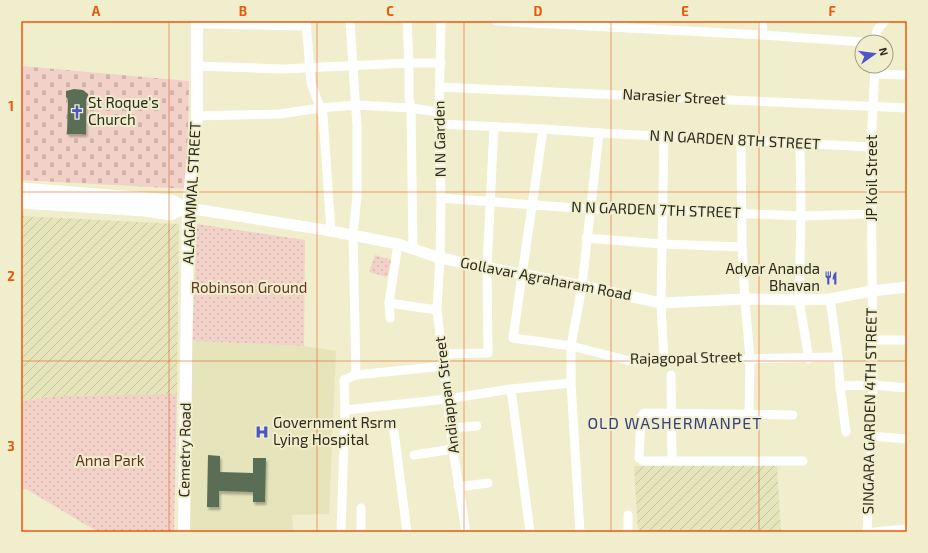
<svg xmlns="http://www.w3.org/2000/svg" width="928" height="553" viewBox="0 0 928 553" font-family="'Exo 2',sans-serif">
<style>
.built{fill:#e5e4ba}
.industrial{fill:url(#industrial-furrows)}
.cemetery{fill:url(#cemetery-stones)}
.park{fill:url(#park-dots)}
.building{fill:#5a6e55;filter:url(#shadow)}
.lines{fill:none;stroke-linecap:round;stroke-linejoin:round}
.minor{stroke:#fff;stroke-width:9}
.tertiary{stroke:#fff;stroke-width:11}
.secondary{stroke:#fff;stroke-width:12}
.grid{fill:none;stroke:#e8590c;stroke-width:1;stroke-opacity:0.55}
.labels{text-anchor:middle;stroke-width:4;stroke-linejoin:round;paint-order:stroke}
.street-label{font-size:15px;fill:#2b2b1e;stroke:#f0eecc}
.poi-label{font-size:15px;fill:#2b2b1e;stroke:#f0eecc;text-anchor:start}
.park-label{font-size:15px;fill:#643223;stroke:#f0eecc}
.neighbourhood-label{font-size:16px;letter-spacing:1px;fill:#373f7a;stroke:#f0eecc}
.neatline{fill:none;stroke:#e8590c;stroke-width:1.5}
.grid-label{font-size:13px;text-anchor:middle;font-weight:bold;fill:#e8590c}
</style>
<defs>
<pattern id="industrial-furrows" width="10" height="10" patternUnits="userSpaceOnUse"><rect width="10" height="10" fill="#e5e4ba"/><path d="M-1 1l2-2M0 10L10 0M9 11l2-2" fill="none" stroke="#c5c49f"/></pattern>
<pattern id="cemetery-stones" width="16" height="16" patternUnits="userSpaceOnUse"><rect width="16" height="16" fill="#f2d2c8"/><path d="M2 7V4a2 2 0 0 1 4 0v3zM10 15v-3a2 2 0 0 1 4 0v3z" fill="#d0b4ab"/></pattern>
<pattern id="park-dots" width="8" height="8" patternUnits="userSpaceOnUse"><rect width="8" height="8" fill="#f2d2c8"/><path d="M2 2h.1M6 6h.1" fill="none" stroke="#d0b4ab" stroke-width="1.8" stroke-linecap="round"/></pattern>
<filter id="shadow"><feDropShadow dx="1.5" dy="3" stdDeviation="1" flood-color="#0004"/></filter>
</defs>
<rect width="100%" height="100%" fill="#f0eecc"/>
<polygon class="built" points="192,341 304,346 336,351 329,514 292,515 293,532 190,532"/>
<g class="industrial">
<polygon points="21,216 179,224 177,394 59,396 21,401"/>
<polygon points="634,466 777,466 781,532 638,532"/>
</g>
<polygon class="cemetery" points="21,66 189,81 187,189 21,180"/>
<g class="park">
<polygon points="197,224 305,240 304,346 192,341"/>
<polygon points="375,255 392,260 387,277 369,272"/>
<polygon points="177,394 174,532 98,532 26,489 21,490 21,401 59,396"/>
</g>
<g class="building">
<polygon points="74,89 83,90 88,94 88,99 86,99 86,134 67,134 68,99 66,97 66,91"/>
<polygon points="208,455 220,456 220,472 253,473 253,458 266,458 265,502 253,502 253,492 219,491 219,507 207,507"/>
</g>
<g class="lines">
<g class="minor">
<polyline points="306,21 311,83 323,115 331,231"/>
<polyline points="350,21 357,127 357,196 353,235 356,375"/>
<polyline points="407,21 409,63 409,97 411,108 413,248"/>
<polyline points="441,21 439,112 441,198 440,258 437,310 453,449 466,532"/>
<polyline points="496,21 763,35 862,42"/>
<polyline points="762,21 763,35"/>
<polyline points="197,24 307,26"/>
<polyline points="875,42 877,30 885,21"/>
<polyline points="196,66 282,69 409,63 441,63"/>
<polyline points="875,74 907,75"/>
<polyline points="440,87 907,108"/>
<polyline points="197,116 280,114 320,108 356,105 411,108 439,112"/>
<polyline points="440,124 543,129 599,133 871,147"/>
<polyline points="543,129 513,338 571,346 630,361 838,357"/>
<polyline points="741,142 742,247 745,301 750,358 749,414"/>
<polyline points="800,143 801,216 799,300 809,359"/>
<polyline points="21,187 172,199 188,208 171,216 145,212 21,204"/>
<polyline points="441,198 589,209 662,210 801,216 872,214"/>
<polyline points="586,238 662,244 742,247"/>
<polyline points="830,299 838,357 840,386 846,432"/>
<polyline points="389,303 437,310"/>
<polyline points="390,318 389,303 398,244"/>
<polyline points="873,340 907,340"/>
<polyline points="442,354 488,353 487,267 494,126"/>
<polyline points="664,360 661,303 664,136"/>
<polyline points="671,375 672,460"/>
<polyline points="840,386 873,385 907,388"/>
<polyline points="511,389 530,532"/>
<polyline points="345,410 447,399 511,389 571,383"/>
<polyline points="793,415 644,413 641,417 639,458 643,461 803,461"/>
<polyline points="452,428 477,426"/>
<polyline points="394,431 407,532"/>
<polyline points="870,436 907,439"/>
<polyline points="414,455 453,449"/>
<polyline points="458,487 488,483"/>
<polyline points="628,515 628,532"/>
<polyline points="341,532 345,410 344,380 356,375 444,366"/>
<polyline points="361,532 361,508"/>
<polyline points="580,532 571,383 571,346 582,286 599,133"/>
<polyline points="867,532 873,385 871,147 875,66"/>
<polyline points="874,532 907,529"/>
</g>
<polyline class="tertiary" points="21,194 188,208 331,231 398,244 440,258 582,286 661,303 745,299 799,300 830,299 871,291 907,287"/>
<polyline class="secondary" points="184,532 188,208 197,116 197,21"/>
</g>
<path class="grid" d="M169,21V532M317,21V532M464,21V532M611,21V532M759,21V532M21,192H907M21,361H907"/>
<defs>
<g id="church-bare" transform="scale(1.08)"><path d="M-1.2-6h2.4v3.5h3.3v2.4h-3.3V6h-2.4V-.1h-3.3v-2.4h3.3Z" fill="#4d55cb" stroke="#f0eecc" stroke-width="2.5" paint-order="stroke"/></g>
<g id="restaurant-bare" transform="scale(1.08)"><path d="M-5-6h1v4h1v-4h1v4h1v-4h1v5L-1.5 .5V6h-2V.5L-5-1ZM5-6V6H3V1.5H1.5Q1.5-4 5-6Z" fill="#4d55cb" stroke="#f0eecc" stroke-width="2.5" paint-order="stroke"/></g>
<g id="hospital-bare" transform="scale(1.08)"><path d="M-5-5h3v3.5h4V-5h3V5h-3V1.5h-4V5h-3Z" fill="#4d55cb" stroke="#f0eecc" stroke-width="2.5" paint-order="stroke"/></g>
</defs>
<g fill-rule="evenodd">
<use href="#church-bare" x="77" y="112"/>
<use href="#restaurant-bare" x="831" y="278"/>
<use href="#hospital-bare" x="262" y="432"/>
</g>
<g class="labels">
<g class="street-label">
<text transform="translate(674 97) rotate(3)" y="5">Narasier Street</text>
<text transform="translate(440 139) rotate(-91)" y="5">N N Garden</text>
<text transform="translate(735 140) rotate(3)" y="5">N N GARDEN 8TH STREET</text>
<text transform="translate(872 178) rotate(-90)" y="5">JP Koil Street</text>
<text transform="translate(192 193) rotate(-87)" y="5">ALAGAMMAL STREET</text>
<text transform="translate(656 210) rotate(2)" y="5">N N GARDEN 7TH STREET</text>
<text transform="translate(546 279) rotate(11)" y="5">Gollavar Agraharam Road</text>
<text transform="translate(686 358) rotate(-1)" y="5">Rajagopal Street</text>
<text transform="translate(447 395) rotate(-97)" y="5">Andiappan Street</text>
<text transform="translate(870 411) rotate(-89)" y="5">SINGARA GARDEN 4TH STREET</text>
<text transform="translate(185 450) rotate(-89)" y="5">Cemetry Road</text>
</g>
<g class="poi-label">
<text x="88" y="108">St Roque's<tspan x="88" dy="17">Church</tspan></text>
<text x="820" y="274" text-anchor="end">Adyar Ananda<tspan x="820" dy="17">Bhavan</tspan></text>
<text x="273" y="428">Government Rsrm<tspan x="273" dy="17">Lying Hospital</tspan></text>
</g>
<g class="park-label">
<text x="249" y="293">Robinson Ground</text>
<text x="110" y="466">Anna Park</text>
</g>
<g class="neighbourhood-label">
<text x="675" y="429">OLD WASHERMANPET</text>
</g>
</g>
<rect width="928" height="553" fill="none" stroke="#f0eecc" stroke-width="44"/>
<g transform="translate(874 54) rotate(76)"><circle r="19" fill="#f0eecc" stroke="#a1a086"/>
<path d="M0-3L7 15L0 10L-7 15Z" fill="#4d55cb"/>
<text y="-6" font-size="11" font-weight="bold" text-anchor="middle" fill="#2b2b1e">N</text>
</g>
<rect x="22" y="22" width="884" height="509" class="neatline"/>
<g class="grid-label">
<text x="96" y="16">A</text>
<text x="243" y="16">B</text>
<text x="390" y="16">C</text>
<text x="538" y="16">D</text>
<text x="685" y="16">E</text>
<text x="832" y="16">F</text>
<text x="11" y="111">1</text>
<text x="11" y="281">2</text>
<text x="11" y="451">3</text>
</g>
</svg>
